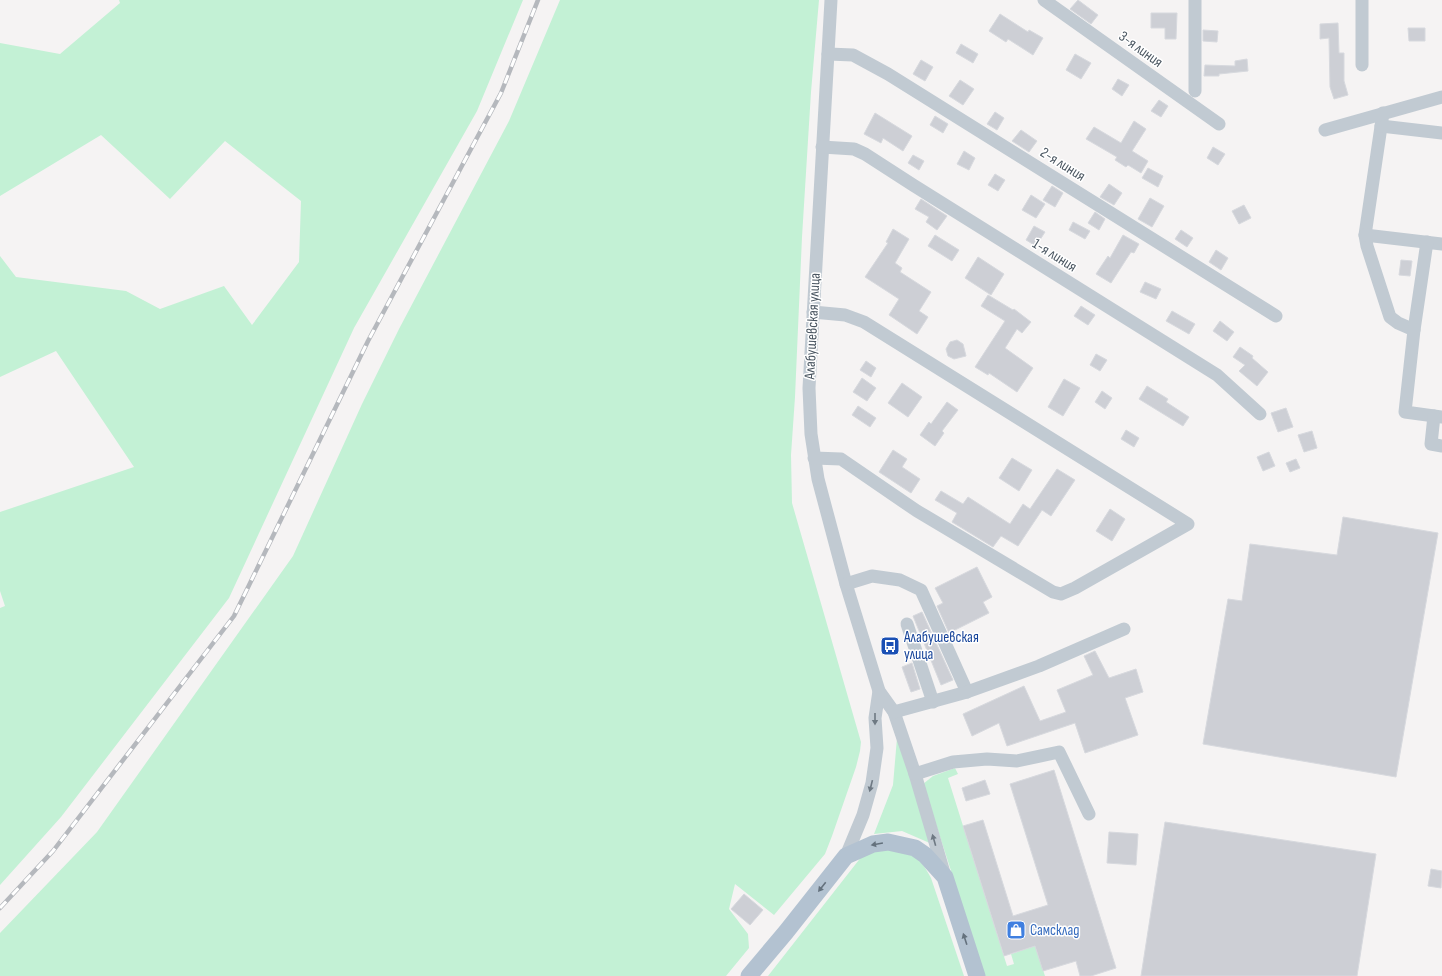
<svg xmlns="http://www.w3.org/2000/svg" width="1442" height="976" viewBox="0 0 1442 976" font-family="'Sofia Sans Condensed',sans-serif">
<style>
.green{fill:#c3f1d5}
.building{fill:#cdcfd5;stroke:#d7d9de}
.lines{fill:none;stroke-linecap:round;stroke-linejoin:round}
.minor{stroke:#c1cad2;stroke-width:13}
.major{stroke:#b3c2d1;stroke-width:17}
.rail-casing{stroke:#b5b8bd;stroke-width:4.5}
.rail{stroke:#fff;stroke-width:3;stroke-dasharray:9;stroke-linecap:butt}
.oneway{fill:#6e7983}
.oneway2{fill:#64717d}
.labels{text-anchor:middle;stroke-width:3;stroke-linejoin:round;paint-order:stroke}
.street-label{font-size:15px;fill:#4a5661;stroke:#fff}
.transit-label{font-size:15px;fill:#164399;stroke:#fff;text-anchor:start}
.shop-label{font-size:15px;fill:#366cbe;stroke:#fff;text-anchor:start}
</style>
<rect width="100%" height="100%" fill="#f5f3f3"/>
<g class="green">
<polygon points="119,0 523,0 477,111 354,328 229,598 61,817 0,885 0,608 5,606 0,591 0,512 134,467 56,351 0,377 0,256 16,277 126,291 160,309 224,286 252,325 299,262 301,201 225,141 170,199 101,135 0,196 0,43 60,54 120,3"/>
<polygon points="560,0 819,0 811,92 802,237 795,397 791,455 792,503 861,742 860,751 856,767 832,836 825,854 774,915 735,884 729,909 748,934 749,948 726,976 0,976 0,933 97,832 293,556 362,404 399,329 509,121"/>
<polygon points="897,738 932,844 902,831 874,834 893,785"/>
<polygon points="955,768 958,774 948,778 1007,966 1014,964 1011,954 1035,946 1045,976 985,976 923,784 933,776"/>
<path d="M883,848C908,853 918,852 931,878L964,976H768L862,856Z"/>
</g>
<g class="building">
<polygon points="1078,0 1098,15 1091,24 1070,9"/>
<polygon points="1151,13 1177,13 1176,39 1165,39 1165,28 1151,28"/>
<polygon points="1000,14 1028,32 1029,30 1043,38 1033,55 1008,39 1006,42 989,31"/>
<polygon points="1338,23 1339,53 1344,53 1344,81 1348,95 1334,99 1330,87 1329,38 1320,39 1320,24"/>
<polygon points="1408,28 1425,28 1425,41 1409,41"/>
<polygon points="1203,30 1218,31 1217,42 1203,41"/>
<polygon points="961,44 978,54 973,63 956,53"/>
<polygon points="1075,54 1091,63 1081,79 1066,70"/>
<polygon points="1247,59 1248,71 1219,74 1219,76 1204,76 1205,65 1235,66 1235,61"/>
<polygon points="921,60 933,67 925,81 913,74"/>
<polygon points="1118,79 1129,85 1122,96 1112,89"/>
<polygon points="960,80 974,89 963,105 949,96"/>
<polygon points="1159,100 1168,106 1161,117 1151,111"/>
<polygon points="995,112 1004,118 997,130 987,124"/>
<polygon points="875,113 912,136 903,151 883,138 881,143 864,134"/>
<polygon points="935,116 948,124 943,133 930,125"/>
<polygon points="1134,121 1146,129 1132,151 1148,161 1141,173 1128,165 1126,167 1115,160 1117,157 1086,139 1094,127 1121,143"/>
<polygon points="1021,130 1037,141 1029,152 1012,141"/>
<polygon points="1213,147 1225,154 1218,165 1207,158"/>
<polygon points="964,151 975,158 969,170 957,164"/>
<polygon points="913,155 924,161 919,170 908,163"/>
<polygon points="1148,168 1163,176 1158,187 1142,178"/>
<polygon points="995,174 1005,180 998,191 988,185"/>
<polygon points="1109,184 1122,193 1114,205 1100,197"/>
<polygon points="1052,186 1063,193 1055,207 1043,200"/>
<polygon points="1031,195 1045,204 1036,218 1022,210"/>
<polygon points="1150,198 1164,206 1152,227 1138,219"/>
<polygon points="921,199 947,216 937,230 926,222 929,217 915,209"/>
<polygon points="1244,205 1251,218 1239,224 1232,211"/>
<polygon points="1095,212 1105,219 1099,230 1088,223"/>
<polygon points="1073,222 1090,231 1085,239 1069,230"/>
<polygon points="1034,226 1045,232 1036,246 1026,240"/>
<polygon points="893,229 909,239 895,263 902,268 900,272 931,292 919,311 928,317 917,334 889,315 899,299 865,277 888,243 886,242"/>
<polygon points="1181,230 1193,238 1187,247 1175,239"/>
<polygon points="935,235 959,250 952,261 928,246"/>
<polygon points="1123,235 1139,244 1134,253 1131,252 1111,283 1096,274 1108,256 1110,258"/>
<polygon points="1216,250 1228,258 1221,270 1209,262"/>
<polygon points="978,257 1004,274 991,295 965,278"/>
<polygon points="1401,260 1412,261 1410,276 1399,275"/>
<polygon points="1145,282 1161,289 1156,299 1140,292"/>
<polygon points="988,295 1013,310 1014,309 1031,322 1022,333 1017,329 1005,348 1033,368 1017,392 989,373 988,375 975,367 1005,321 981,306"/>
<polygon points="1081,306 1095,315 1088,325 1074,316"/>
<polygon points="1172,311 1195,324 1189,334 1166,321"/>
<polygon points="1220,321 1234,332 1227,341 1213,331"/>
<polygon points="957,340 963,344 966,356 954,359 948,356 946,349 950,342"/>
<polygon points="1240,347 1253,356 1252,358 1268,372 1257,386 1239,371 1245,365 1233,357"/>
<polygon points="1096,354 1107,360 1100,371 1090,365"/>
<polygon points="866,361 876,368 871,377 860,370"/>
<polygon points="862,378 876,388 867,401 853,392"/>
<polygon points="1064,379 1080,388 1063,416 1048,407"/>
<polygon points="902,383 922,397 908,417 888,403"/>
<polygon points="1147,386 1168,399 1166,402 1189,417 1183,426 1139,399"/>
<polygon points="1102,391 1112,398 1105,409 1095,402"/>
<polygon points="947,402 958,410 942,431 944,433 935,446 920,435 929,422 931,424"/>
<polygon points="858,406 876,418 870,427 852,415"/>
<polygon points="1286,408 1293,427 1278,432 1271,413"/>
<polygon points="1126,430 1139,438 1134,447 1121,439"/>
<polygon points="1312,431 1317,448 1304,452 1298,435"/>
<polygon points="893,450 907,459 902,467 920,479 911,493 879,472"/>
<polygon points="1269,452 1275,466 1263,471 1257,457"/>
<polygon points="1012,458 1032,470 1019,491 999,478"/>
<polygon points="1296,459 1300,468 1290,472 1286,463"/>
<polygon points="1057,469 1075,480 1051,516 1042,510 1018,546 1001,536 993,547 952,522 957,513 935,500 941,491 963,504 968,497 1010,524 1023,504 1030,509"/>
<polygon points="1110,509 1125,519 1112,541 1096,531"/>
<polygon points="1343,517 1438,533 1396,777 1203,744 1228,599 1242,601 1250,544 1337,555"/>
<polygon points="977,567 992,597 983,602 989,613 949,633 937,606 943,603 935,588"/>
<polygon points="922,612 953,680 941,685 913,616"/>
<polygon points="1095,651 1109,678 1136,669 1143,692 1125,698 1138,735 1085,753 1075,723 1007,746 999,723 972,736 963,714 1024,686 1040,721 1066,712 1057,690 1093,675 1084,656"/>
<polygon points="912,663 920,689 911,692 902,667"/>
<polygon points="1054,770 1116,968 1091,976 1080,976 1076,961 1043,971 1035,946 1004,956 963,826 983,820 1013,916 1048,905 1010,784"/>
<polygon points="985,780 990,794 966,801 962,788"/>
<polygon points="1165,822 1376,854 1357,976 1141,976"/>
<polygon points="1109,832 1138,834 1136,865 1107,863"/>
<polygon points="1431,869 1442,871 1441,888 1428,886"/>
<polygon points="744,894 763,910 750,925 731,909"/>
</g>
<g class="lines">
<g class="minor">
<polyline points="831,0 809,388 811,434 818,479 846,584 879,691 894,712 915,774 945,876"/>
<polyline points="1044,0 1219,124"/>
<polyline points="1195,0 1195,91"/>
<polyline points="1362,0 1362,65"/>
<polyline points="828,54 853,55 888,74 1276,316"/>
<polyline points="1383,113 1365,235 1367,246 1390,317 1398,323 1414,330"/>
<polyline points="1381,126 1442,133"/>
<polyline points="1325,130 1442,97"/>
<polyline points="822,147 854,149 865,154 913,185 1217,375 1260,414"/>
<polyline points="1365,235 1442,244"/>
<polyline points="1427,242 1414,330 1405,412 1442,417"/>
<polyline points="813,312 845,315 864,322 1188,524 1075,588 1061,594 1053,592 917,511 841,459 814,458"/>
<polyline points="1434,416 1431,444 1442,446"/>
<polyline points="846,584 872,576 900,580 921,590 967,692"/>
<polyline points="907,624 933,702"/>
<polyline points="894,712 967,692 1039,666 1124,629"/>
<polyline points="915,774 953,762 987,759 1017,761 1059,752 1089,814"/>
<polyline points="846,856 863,815 872,783 877,748 875,718 879,691"/>
</g>
<polyline class="major" points="749,976 786,932 846,856 873,844 888,842 915,848 925,855 945,877 977,976"/>
<g class="rail-casing">
<polyline id="rail" points="0,908 53,851 234,616 368,341 501,93 538,0"/>
</g>
<use href="#rail" class="rail"/>
</g>
<defs><path id="oneway-solid" d="M-6-.8H1V-3.2L6.5 0L1 3.2V.8H-6Z"/></defs>
<g class="oneway">
<use href="#oneway-solid" transform="translate(875 719) rotate(90)"/>
<use href="#oneway-solid" transform="translate(871 786) rotate(104)"/>
<use href="#oneway-solid" transform="translate(934 840) rotate(-106)"/>
</g>
<g class="oneway2">
<use href="#oneway-solid" transform="translate(877 844) rotate(170)"/>
<use href="#oneway-solid" transform="translate(822 887) rotate(128)"/>
<use href="#oneway-solid" transform="translate(965 939) rotate(-108)"/>
</g>
<defs>
<g id="bus-square" transform="scale(1)"><rect x="-9" y="-9" width="18" height="18" rx="4" fill="#1a4fb4" stroke="#fff"/><path d="M-5-6H5V4H4V6H2V4H-2V6H-4V4H-5ZM-3.5-4V0h7V-4ZM-3.5 1.2v1.5H-2V1.2ZM2 1.2v1.5H3.5V1.2Z" fill="#fff"/></g>
<g id="shop-square" transform="scale(1)"><rect x="-9" y="-9" width="18" height="18" rx="4" fill="#3f7fe0" stroke="#fff"/><path d="M-5-2.5h2.3a2.7 3.5 0 0 1 5.4 0H5L5.5 6h-11ZM-1.5-2.5h3a1.5 2.3 0 0 0-3 0Z" fill="#fff"/></g>
</defs>
<g fill-rule="evenodd">
<use href="#bus-square" x="890" y="646"/>
<use href="#shop-square" x="1016" y="930"/>
</g>
<g class="labels">
<g class="street-label">
<text transform="translate(1141 49) rotate(36)" y="5">3-я линия</text>
<text transform="translate(1063 164) rotate(32)" y="5">2-я линия</text>
<text transform="translate(1055 255) rotate(32)" y="5">1-я линия</text>
<text transform="translate(812 326) rotate(-87)" y="5">Алабушевская улица</text>
</g>
<g class="transit-label">
<text x="904" y="642">Алабушевская<tspan x="904" dy="17">улица</tspan></text>
</g>
<g class="shop-label">
<text x="1030" y="935">Самсклад</text>
</g>
</g>
</svg>
